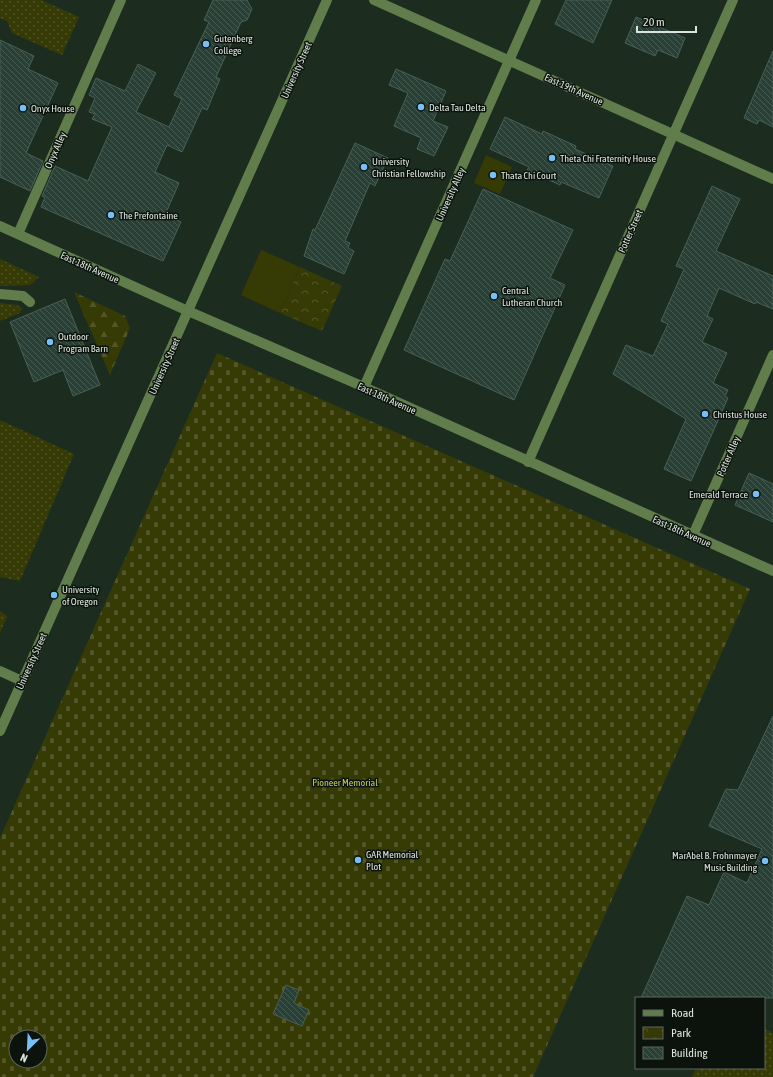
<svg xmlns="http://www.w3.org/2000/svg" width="773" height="1077" viewBox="0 0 773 1077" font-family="'Asap Condensed',sans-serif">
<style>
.grass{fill:url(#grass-dots)}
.forest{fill:url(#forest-firs)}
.cemetery{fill:url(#cemetery-stones);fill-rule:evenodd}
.park{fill:url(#park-crowns)}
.garden{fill:#363a04}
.building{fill:url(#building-back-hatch);stroke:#486057}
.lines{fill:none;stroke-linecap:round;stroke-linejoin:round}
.minor{stroke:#617d4b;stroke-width:10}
.poi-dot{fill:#76c0f7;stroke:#0c130d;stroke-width:1.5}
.labels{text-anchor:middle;stroke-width:3;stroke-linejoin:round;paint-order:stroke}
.poi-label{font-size:10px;fill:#dae4db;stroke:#0c130d;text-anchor:start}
.street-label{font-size:10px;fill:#dae4db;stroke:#0c130d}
.park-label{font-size:10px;fill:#c6d156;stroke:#0c130d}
</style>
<defs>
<pattern id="grass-dots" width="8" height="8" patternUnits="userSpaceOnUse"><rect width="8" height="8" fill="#363a04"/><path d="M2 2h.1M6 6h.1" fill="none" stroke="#525628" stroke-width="1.8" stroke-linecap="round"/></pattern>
<pattern id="forest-firs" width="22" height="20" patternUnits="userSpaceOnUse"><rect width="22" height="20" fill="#363a04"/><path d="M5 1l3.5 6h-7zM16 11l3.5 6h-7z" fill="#525628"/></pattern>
<pattern id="cemetery-stones" width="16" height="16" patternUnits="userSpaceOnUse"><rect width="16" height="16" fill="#363a04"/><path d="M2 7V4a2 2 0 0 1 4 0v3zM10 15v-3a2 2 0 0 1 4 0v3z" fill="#525628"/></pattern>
<pattern id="park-crowns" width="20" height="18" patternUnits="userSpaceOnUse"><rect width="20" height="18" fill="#363a04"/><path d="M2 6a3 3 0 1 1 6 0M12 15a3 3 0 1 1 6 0" fill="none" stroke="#525628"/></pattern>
<pattern id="building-back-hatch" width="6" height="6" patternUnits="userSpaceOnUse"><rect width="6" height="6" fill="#294037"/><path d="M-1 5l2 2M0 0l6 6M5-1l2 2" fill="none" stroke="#475b53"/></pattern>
</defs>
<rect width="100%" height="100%" fill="#1c2d20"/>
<g class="grass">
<polygon points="0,0 41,0 79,17 62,55 12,33 7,21 0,18"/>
<polygon points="0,259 39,277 30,285 0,286"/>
<polygon points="0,303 17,305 22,308 20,313 0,321"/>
<polygon points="0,420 74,454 20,581 0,577"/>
<polygon points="0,611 7,616 0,633"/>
<polygon points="764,1029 773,1033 773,1077 692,1077 696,1068 764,1068"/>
</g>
<polygon class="forest" points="74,292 125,316 130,328 110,375"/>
<path class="cemetery" d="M217,353L750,589L533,1077H0V838ZM16,1037H40V1061H16Z"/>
<polygon class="park" points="300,267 342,286 322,331 280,313"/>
<g class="garden">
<polygon points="486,155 512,167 500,194 474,183"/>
<polygon points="261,250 300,267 280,313 241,295"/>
</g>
<g class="building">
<polygon points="213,0 247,0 252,9 247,20 241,22 216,77 220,79 207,110 202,108 182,152 167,145 155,172 179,183 165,215 181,222 163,261 41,207 45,197 42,196 55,166 88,181 112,127 92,119 95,114 89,112 95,98 89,95 96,78 125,91 138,64 156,73 136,112 169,127 182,99 174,95 209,22 204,20"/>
<polygon points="566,0 612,0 593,43 555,24"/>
<polygon points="636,17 685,38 677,58 658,50 655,56 625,43"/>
<polygon points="0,40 34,56 28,69 58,83 26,153 43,161 30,191 0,177"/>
<polygon points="773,51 773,127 759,120 757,124 744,118"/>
<polygon points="396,69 446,91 433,121 448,127 434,156 417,149 421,138 394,126 408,93 389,85"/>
<polygon points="505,117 542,134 543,131 576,146 575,149 613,166 599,198 561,182 560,185 527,170 529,167 490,149"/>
<polygon points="355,143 388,158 375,186 370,183 345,241 350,243 348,248 354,251 344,274 304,256 313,229 315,230"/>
<polygon points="712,186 740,199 716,251 773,276 773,309 756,302 755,304 719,288 707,316 713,319 702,342 727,353 713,383 728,390 725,396 728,398 691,481 664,469 686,419 613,374 626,345 653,356 668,324 661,321 684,269 676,266"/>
<polygon points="483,189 573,230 550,278 565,285 514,400 404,350 445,259 450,261"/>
<polygon points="65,299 100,385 73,396 63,370 34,382 10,322"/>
<polygon points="749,473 773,484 773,522 735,505"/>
<polygon points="773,716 773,998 641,998 687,896 709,905 724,872 747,883 762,849 709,826 726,789 738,790"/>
<polygon points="286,985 299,990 294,1003 309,1010 302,1026 273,1014"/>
</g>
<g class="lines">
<g class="minor">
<polyline points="374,0 773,179"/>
<polyline points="0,226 188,311 364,387 773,571"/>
<polyline points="18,234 121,0"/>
<polyline points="0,294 23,296 30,302"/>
<polyline points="364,387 536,0"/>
<polyline points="528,462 733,0"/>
<polyline points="693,535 773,355"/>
<polyline points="0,671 22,681"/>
<polyline points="0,731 327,0"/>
</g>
</g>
<g class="poi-dot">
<circle cx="206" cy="44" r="4"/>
<circle cx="421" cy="107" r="4"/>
<circle cx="23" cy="108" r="4"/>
<circle cx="552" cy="158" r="4"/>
<circle cx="364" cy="167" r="4"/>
<circle cx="493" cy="175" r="4"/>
<circle cx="111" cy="215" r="4"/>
<circle cx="494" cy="296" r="4"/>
<circle cx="50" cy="342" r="4"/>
<circle cx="705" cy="414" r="4"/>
<circle cx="756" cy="494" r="4"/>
<circle cx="54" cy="595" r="4"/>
<circle cx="358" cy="860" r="4"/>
<circle cx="765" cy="861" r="4"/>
</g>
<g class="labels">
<g class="poi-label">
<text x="214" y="42">Gutenberg<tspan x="214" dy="12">College</tspan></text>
<text x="429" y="111">Delta Tau Delta</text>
<text x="31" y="112">Onyx House</text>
<text x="560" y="162">Theta Chi Fraternity House</text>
<text x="372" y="165">University<tspan x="372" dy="12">Christian Fellowship</tspan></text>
<text x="501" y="179">Thata Chi Court</text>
<text x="119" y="219">The Prefontaine</text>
<text x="502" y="294">Central<tspan x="502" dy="12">Lutheran Church</tspan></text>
<text x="58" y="340">Outdoor<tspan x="58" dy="12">Program Barn</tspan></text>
<text x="713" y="418">Christus House</text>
<text x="748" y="498" text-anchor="end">Emerald Terrace</text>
<text x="62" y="593">University<tspan x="62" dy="12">of Oregon</tspan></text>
<text x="366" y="858">GAR Memorial<tspan x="366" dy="12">Plot</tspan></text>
<text x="757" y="859" text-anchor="end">MarAbel B. Frohnmayer<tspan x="757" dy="12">Music Building</tspan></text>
</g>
<g class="street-label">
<text transform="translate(296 70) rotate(-66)" y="4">University Street</text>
<text transform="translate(574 89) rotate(24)" y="4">East 19th Avenue</text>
<text transform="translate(55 150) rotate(-66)" y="4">Onyx Alley</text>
<text transform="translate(450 194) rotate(-66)" y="4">University Alley</text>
<text transform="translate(630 231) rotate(-66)" y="4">Potter Street</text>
<text transform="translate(90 267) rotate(24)" y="4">East 18th Avenue</text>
<text transform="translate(164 366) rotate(-66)" y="4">University Street</text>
<text transform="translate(387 398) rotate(24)" y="4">East 18th Avenue</text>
<text transform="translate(728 456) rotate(-66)" y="4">Potter Alley</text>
<text transform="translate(682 531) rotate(24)" y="4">East 18th Avenue</text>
<text transform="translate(31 661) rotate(-66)" y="4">University Street</text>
</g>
<g class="park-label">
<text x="345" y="786">Pioneer Memorial</text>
</g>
</g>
<rect x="635" y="997" width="130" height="72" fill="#0c130d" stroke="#5e675f"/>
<rect x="643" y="1010" width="20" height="6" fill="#617d4b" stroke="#5e675f"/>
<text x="671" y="1017" font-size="12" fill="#dae4db">Road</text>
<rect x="643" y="1027" width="20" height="12" fill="url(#park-crowns)" stroke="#5e675f"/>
<text x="671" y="1037" font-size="12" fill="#dae4db">Park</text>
<rect x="643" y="1047" width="20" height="12" fill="url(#building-back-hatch)" stroke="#5e675f"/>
<text x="671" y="1057" font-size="12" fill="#dae4db">Building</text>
<g transform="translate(28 1049) rotate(204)"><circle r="19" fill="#0c130d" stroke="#5e675f"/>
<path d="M0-3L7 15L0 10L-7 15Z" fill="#76c0f7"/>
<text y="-6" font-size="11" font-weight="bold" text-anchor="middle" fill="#dae4db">N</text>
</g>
<path d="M637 26v6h59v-6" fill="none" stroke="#dae4db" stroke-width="2"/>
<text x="643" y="26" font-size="12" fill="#dae4db" stroke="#0c130d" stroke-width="3" paint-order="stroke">20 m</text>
</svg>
